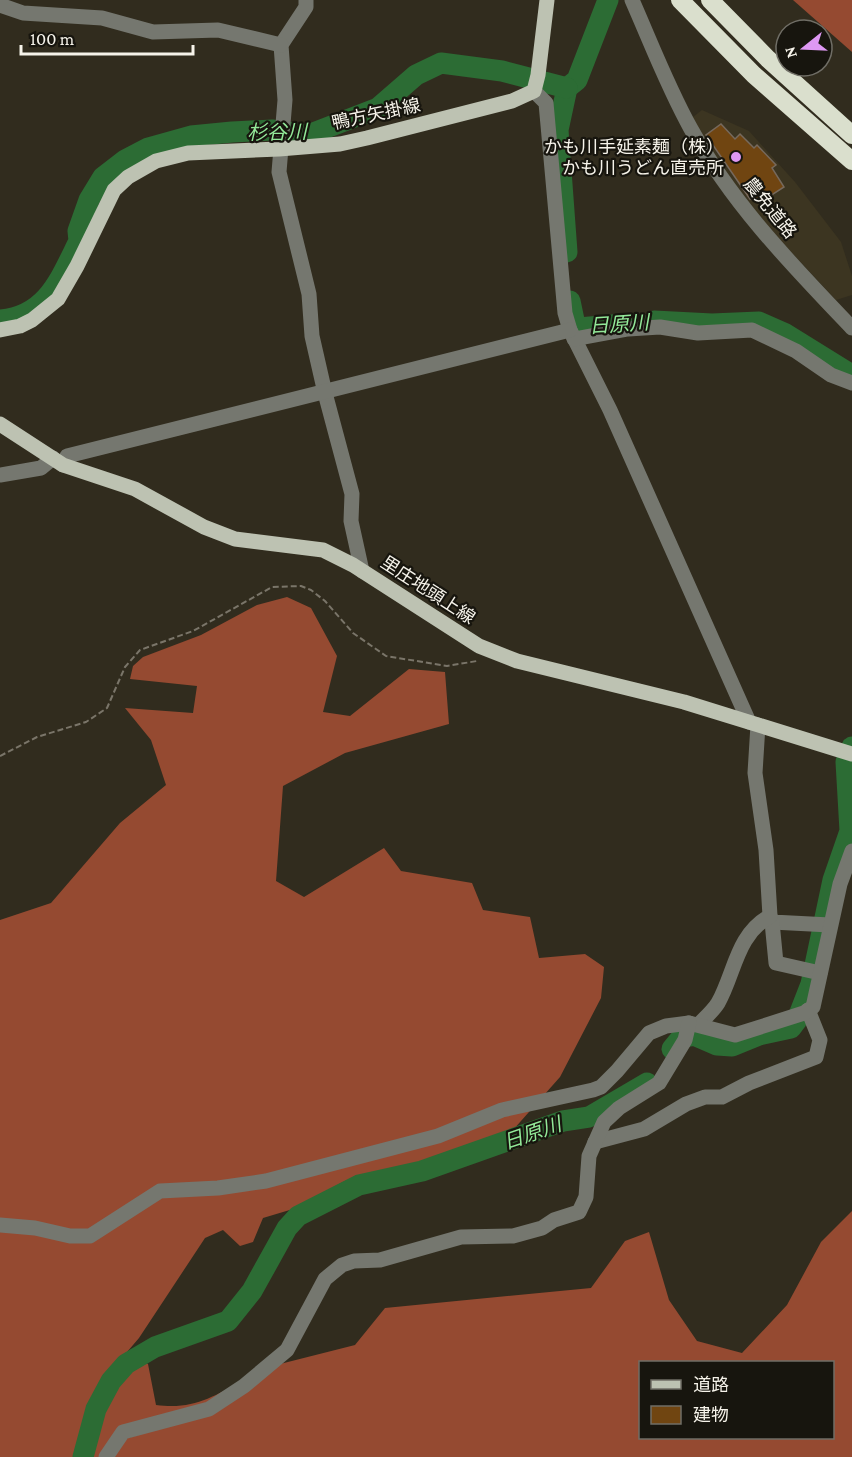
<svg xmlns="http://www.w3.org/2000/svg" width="852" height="1457" viewBox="0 0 852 1457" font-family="'Crimson Pro','Noto Sans JP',serif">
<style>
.built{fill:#3c3521}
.forest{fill:#954a31;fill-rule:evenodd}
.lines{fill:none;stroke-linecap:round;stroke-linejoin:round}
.river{stroke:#2c6c34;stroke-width:21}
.building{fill:#704511;stroke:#76695d;stroke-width:1.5}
.path{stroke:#7a7569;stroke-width:2;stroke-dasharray:6 3;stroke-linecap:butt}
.minor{stroke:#75776f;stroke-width:15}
.major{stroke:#bdc2b2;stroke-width:15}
.highway{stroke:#dadfcd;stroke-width:18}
.poi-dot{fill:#de98f3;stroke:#17150e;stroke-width:2}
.labels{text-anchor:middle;stroke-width:4.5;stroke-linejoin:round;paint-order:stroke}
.street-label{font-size:18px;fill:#f6f3ea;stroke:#17150e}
.poi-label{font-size:18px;fill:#f6f3ea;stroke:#17150e;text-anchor:end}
.water-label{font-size:20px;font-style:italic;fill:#93e999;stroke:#17150e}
</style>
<rect width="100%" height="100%" fill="#312c1e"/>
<polygon class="built" points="702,110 749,131 795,182 841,242 852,276 852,295 836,300 765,224 740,194 702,136 693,117"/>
<g class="forest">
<polygon points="793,0 852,0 852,52"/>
<polygon points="287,597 311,608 337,656 323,712 350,716 409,669 445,672 449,724 345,753 283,786 276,881 304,897 384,848 401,871 472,883 483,910 530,917 539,958 585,954 604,967 601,998 560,1077 513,1130 420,1163 345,1181 293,1209 263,1218 253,1242 240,1246 223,1230 205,1238 139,1338 103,1380 76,1457 0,1457 0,920 51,903 120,823 166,785 151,740 125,708 193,713 197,686 130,679 133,666 143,657 201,635 257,605"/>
<path d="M852,1211V1457H111L121,1440L210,1414L280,1364L355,1345L385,1308L591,1288L625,1241L649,1232L669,1300L697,1341L742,1353L787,1305L821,1242ZM640,1362H832V1438H640Z"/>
<path d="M140,1360L148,1364L156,1405C193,1410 212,1397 243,1381L221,1399L140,1421L101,1457H87C100,1408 103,1396 140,1360Z"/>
</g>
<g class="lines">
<g class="river">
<polyline points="567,88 577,80 608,0"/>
<polyline points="567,252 558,130 567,88"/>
<polyline points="570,301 575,325 579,328 623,324"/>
<path d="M0,320C47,316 60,279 79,241L78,231L89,200L103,177L125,160L148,148L191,136L232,132L272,130L308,135L378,108L416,75L441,63L502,71L567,88"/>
<polyline points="654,321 712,324 759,322 784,333 852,375"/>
<polyline points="672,1049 681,1038 694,1035 717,1045 732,1046 759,1035 791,1028 797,1020 811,984 833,880 850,831 846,762 852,747"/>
<polyline points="83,1457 96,1409 111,1381 126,1364 155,1347 228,1321 252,1291 287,1228 298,1216 359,1185 422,1171 563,1121 589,1117 647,1083"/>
</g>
</g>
<polygon class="building" points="721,124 735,139 740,134 754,148 757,145 776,165 772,168 784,187 759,203 753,196 750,199 706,135"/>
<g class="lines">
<polyline class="path" points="0,756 37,737 86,722 107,708 125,667 140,650 193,631 272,587 301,586 311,590 325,601 353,633 386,656 447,666 477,661"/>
<g class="minor">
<polyline points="306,0 306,7 281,45 285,100 279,172 309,294 312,336 325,393 352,494 351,521 362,571"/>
<path d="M632,0C651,43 668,88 691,129C733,205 793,266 852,328"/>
<polyline points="0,5 23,13 102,18 153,32 218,30 281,45"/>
<polyline points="534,91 546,103 565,313 570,330 610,410 749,722"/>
<polyline points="574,339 628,329 660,327 698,333 752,330 796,351 831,375 852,383"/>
<polyline points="63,465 67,456 570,330"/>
<polyline points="0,475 41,468 53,458"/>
<polyline points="770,916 772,922 830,925"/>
<polyline points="772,922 776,963 820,973"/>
<path d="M699,1024C705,1018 713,1011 718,1003C735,973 736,935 770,916L766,850L755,773L758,725"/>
<polyline points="595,1142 644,1129 686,1104 705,1097 722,1097 749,1083 816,1057 820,1040 808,1010"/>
<polyline points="0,1225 35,1228 70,1236 90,1236 160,1191 218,1188 266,1181 438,1136 502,1110 593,1090 601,1087 617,1071 649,1033 666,1026 689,1023 735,1035 804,1013 813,1007 840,884 852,851"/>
<polyline points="106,1457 123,1432 209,1409 244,1386 287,1350 325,1279 342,1265 354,1261 380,1260 461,1237 513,1236 542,1228 554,1220 579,1212 586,1197 589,1156 604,1122 619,1108 659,1083 685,1040 689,1023"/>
</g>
<g class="major">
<polyline points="0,330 20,326 32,320 58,299 77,266 114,190 128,177 156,161 188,153 279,149 340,144 367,138 512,101 534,91 538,75 547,0"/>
<polyline points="0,424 63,465 135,489 204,527 235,539 323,550 353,565 479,646 517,661 684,702 852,754"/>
</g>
<g class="highway">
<polyline points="680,0 754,75 852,161"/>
<polyline points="710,0 768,59 852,135"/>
</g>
</g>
<circle class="poi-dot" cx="736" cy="157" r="6"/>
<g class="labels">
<g class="street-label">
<text transform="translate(376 114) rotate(-12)" y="6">鴨方矢掛線</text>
<text transform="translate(770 208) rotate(51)" y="6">農免道路</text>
<text transform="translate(428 590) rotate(33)" y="6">里庄地頭上線</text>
</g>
<g class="poi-label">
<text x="724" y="153">かも川手延素麺（株）<tspan x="724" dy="21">かも川うどん直売所</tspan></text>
</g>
<g class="water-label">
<text transform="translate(277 132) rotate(-1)" y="7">杉谷川</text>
<text transform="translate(619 324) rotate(-4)" y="7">日原川</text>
<text transform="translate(532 1133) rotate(-19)" y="7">日原川</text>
</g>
</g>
<rect x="639" y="1361" width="195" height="78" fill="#17150e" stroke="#706e66" stroke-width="1.5"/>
<rect x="651" y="1380" width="30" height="9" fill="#bdc2b2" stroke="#706e66" stroke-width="1.5"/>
<text x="693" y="1391" font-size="18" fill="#f6f3ea">道路</text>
<rect x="651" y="1406" width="30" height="18" fill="#704511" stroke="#706e66" stroke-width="1.5"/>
<text x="693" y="1421" font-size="18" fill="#f6f3ea">建物</text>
<g transform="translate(804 48) rotate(252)"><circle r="28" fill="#17150e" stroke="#706e66" stroke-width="1.5"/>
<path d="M0-4.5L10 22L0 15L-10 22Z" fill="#de98f3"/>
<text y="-9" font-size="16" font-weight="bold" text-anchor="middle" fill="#f6f3ea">N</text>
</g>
<path d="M21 45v9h172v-9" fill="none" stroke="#f6f3ea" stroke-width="3"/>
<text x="30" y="45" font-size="18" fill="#f6f3ea" stroke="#17150e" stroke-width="4.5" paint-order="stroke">100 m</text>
</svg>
